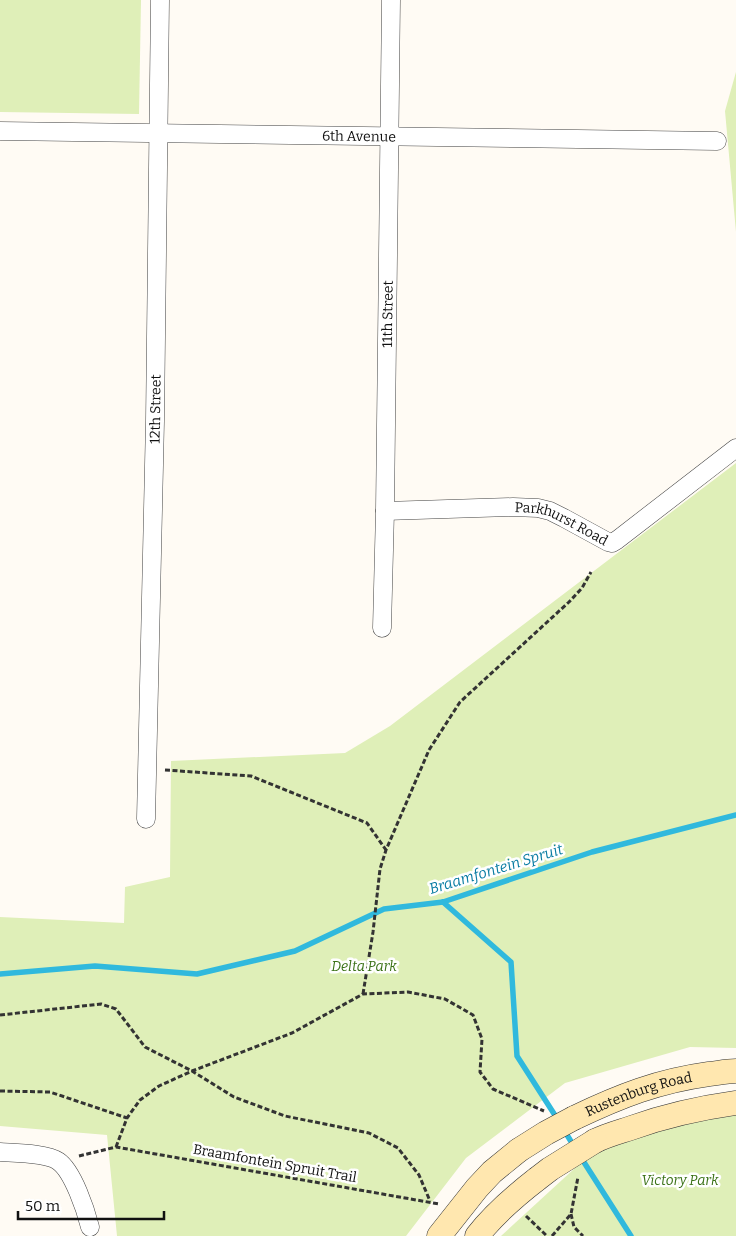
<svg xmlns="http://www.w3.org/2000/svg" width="736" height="1236" viewBox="0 0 736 1236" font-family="Bitter,serif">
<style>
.green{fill:#dfefb8}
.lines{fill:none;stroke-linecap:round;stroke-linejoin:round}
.stream{stroke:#30b9dd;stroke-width:5.5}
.street-casing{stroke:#444;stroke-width:19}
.secondary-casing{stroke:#333;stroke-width:25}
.path{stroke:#333;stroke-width:3;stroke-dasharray:5 2.5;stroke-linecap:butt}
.street{stroke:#fff;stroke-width:18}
.secondary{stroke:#ffe7af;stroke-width:24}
.secondary-bridge-casing{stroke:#333;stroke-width:25;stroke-linecap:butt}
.secondary-bridge{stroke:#ffe7af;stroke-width:24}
.labels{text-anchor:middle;stroke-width:5;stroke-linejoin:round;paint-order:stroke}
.street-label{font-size:14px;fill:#111;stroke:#fff}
.park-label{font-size:14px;font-style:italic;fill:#3b7217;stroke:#fff}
.water-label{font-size:15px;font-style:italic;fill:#0a7da3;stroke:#fff}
</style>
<rect width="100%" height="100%" fill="#fffbf4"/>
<g class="green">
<polygon points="0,0 141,0 139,114 0,112"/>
<polygon points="736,72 736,232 725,111"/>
<polygon points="736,463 736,1048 690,1047 565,1083 466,1158 406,1236 117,1236 107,1135 0,1126 0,917 124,923 125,887 170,877 171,761 345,753 390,726"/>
<polygon points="736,1111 736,1236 501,1236 599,1146"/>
</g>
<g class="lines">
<g class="stream">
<polyline points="443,902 511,962 517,1056 558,1120"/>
<polyline points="0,974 95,966 197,974 295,951 384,909 443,902 592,852 736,815"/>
<polyline points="564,1130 575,1148"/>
<polyline points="580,1156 631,1236"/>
</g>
<g class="street-casing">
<g id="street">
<path id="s1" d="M0,131L717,141"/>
<path id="s2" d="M385,511L513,507L538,508L550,511L564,518L608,542L612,543L617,540L736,448"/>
<path id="s3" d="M382,628L385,511L391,0"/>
<path id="s4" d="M146,819L155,421L160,0"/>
<path d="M0,1152C14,1153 47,1153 58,1161C73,1171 86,1211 90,1227"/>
</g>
</g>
<g class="secondary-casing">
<g id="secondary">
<path id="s5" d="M574,1118C620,1096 658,1081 709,1074C718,1073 727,1071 736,1071"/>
<path d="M595,1141C607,1135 619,1132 631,1128C665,1116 700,1108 736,1103"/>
<polyline points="439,1236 477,1188 492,1172 519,1150"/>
<path d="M477,1236C494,1214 515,1196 537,1179"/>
</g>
</g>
<g class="path">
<polyline points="165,770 251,776 367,823 386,850"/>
<polyline points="363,994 373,932 380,869 386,850 429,750 460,702 569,602 582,588 591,572"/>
<polyline points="0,1015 101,1004 116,1009 145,1047 192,1071 234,1097 285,1116 369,1133 398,1148 419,1175 430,1201"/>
<polyline points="0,1091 50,1092 127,1118"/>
<polyline points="116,1147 127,1118 140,1100 159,1086 192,1071 292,1033 363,994 408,992 445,999 473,1015 482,1039 480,1072 493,1089 544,1111"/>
<polyline points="79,1156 116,1147 439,1204"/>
<polyline points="571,1214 574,1227 583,1236"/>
<polyline points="526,1216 547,1236"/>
<polyline points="552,1236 571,1214 578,1177"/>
</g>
<use href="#street" class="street"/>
<use href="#secondary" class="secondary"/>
<g class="secondary-bridge-casing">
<g id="secondary-bridge">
<polyline points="519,1150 546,1133 574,1118"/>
<polyline points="537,1179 550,1169 595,1141"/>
</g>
</g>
<use href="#secondary-bridge" class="secondary-bridge"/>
</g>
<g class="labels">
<g class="street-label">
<text dy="5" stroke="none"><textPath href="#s1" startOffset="359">6th Avenue</textPath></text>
<text dy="5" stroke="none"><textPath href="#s3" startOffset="314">11th Street</textPath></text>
<text dy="5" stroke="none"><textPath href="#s4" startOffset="410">12th Street</textPath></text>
<text dy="5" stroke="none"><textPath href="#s2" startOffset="180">Parkhurst Road</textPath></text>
<text dy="5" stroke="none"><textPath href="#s5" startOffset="69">Rustenburg Road</textPath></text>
<text transform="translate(275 1163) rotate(10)" y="5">Braamfontein Spruit Trail</text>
</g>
<g class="park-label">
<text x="364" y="971">Delta Park</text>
<text x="680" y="1185">Victory Park</text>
</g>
<g class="water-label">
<text transform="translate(496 869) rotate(-17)" y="5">Braamfontein Spruit</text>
</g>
</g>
<path d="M18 1211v8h146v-8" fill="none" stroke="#111111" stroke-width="2.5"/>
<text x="25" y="1211" font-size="15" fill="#111111" stroke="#ffffff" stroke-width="4" paint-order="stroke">50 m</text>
</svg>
